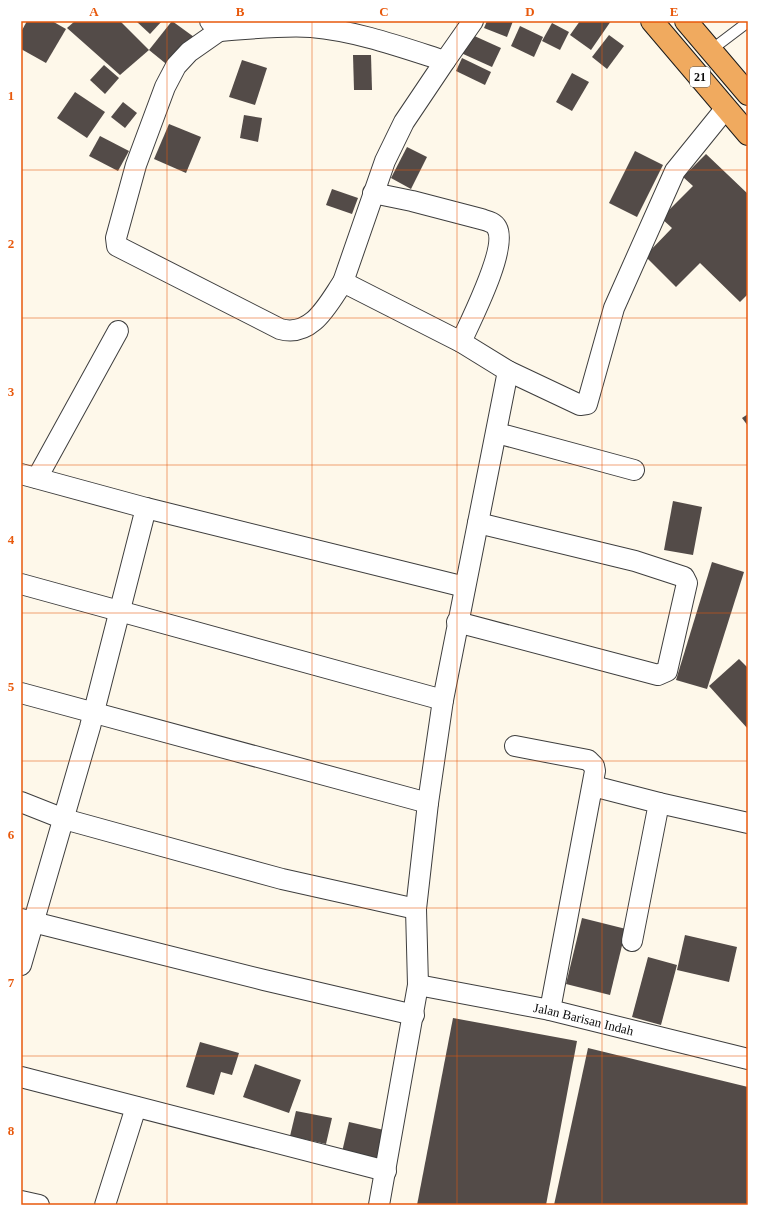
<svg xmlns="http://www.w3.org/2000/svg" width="769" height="1226" viewBox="0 0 769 1226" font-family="Georgia,serif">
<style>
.building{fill:#534b48}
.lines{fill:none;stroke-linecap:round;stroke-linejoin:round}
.service-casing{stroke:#3e3e3e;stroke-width:12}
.minor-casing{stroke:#3e3e3e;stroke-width:22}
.trunk-casing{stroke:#1c1c1c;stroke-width:24}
.service{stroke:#fff;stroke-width:10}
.minor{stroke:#fff;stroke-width:20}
.trunk{stroke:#f0aa5f;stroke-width:22}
.grid{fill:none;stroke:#e8590c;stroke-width:1;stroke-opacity:0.55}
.labels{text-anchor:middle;stroke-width:4;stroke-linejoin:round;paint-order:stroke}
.shield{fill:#fff;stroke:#545454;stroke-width:1}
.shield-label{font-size:12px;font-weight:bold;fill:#0b0b0b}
.street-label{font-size:13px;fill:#0b0b0b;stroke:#fff}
.neatline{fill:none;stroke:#e8590c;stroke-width:1.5}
.grid-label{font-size:13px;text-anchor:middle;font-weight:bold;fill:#e8590c}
</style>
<rect width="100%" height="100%" fill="#fef8ea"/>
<g class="building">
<polygon points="27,21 52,21 66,29 46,63 21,49 21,32"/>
<polygon points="75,21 120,21 149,50 120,75 67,28"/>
<polygon points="136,21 162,21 150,34"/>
<polygon points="172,21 194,37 170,67 149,50"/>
<polygon points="487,21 513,21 507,37 484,28"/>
<polygon points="580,21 611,21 591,50 570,35"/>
<polygon points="552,23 569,32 560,50 542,41"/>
<polygon points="520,26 543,37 534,57 511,46"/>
<polygon points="470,34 501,48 492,67 461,53"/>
<polygon points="609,35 624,46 607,69 592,57"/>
<polygon points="353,55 371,55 372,90 354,90"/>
<polygon points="462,58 491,72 485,85 456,71"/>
<polygon points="242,60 267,68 255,105 229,97"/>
<polygon points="104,65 119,78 105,94 90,80"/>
<polygon points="572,73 589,82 572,111 556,102"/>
<polygon points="75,92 105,112 87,138 57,118"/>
<polygon points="123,102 137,113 125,128 111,117"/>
<polygon points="244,115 262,118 258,142 240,138"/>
<polygon points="169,124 201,137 186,173 154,159"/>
<polygon points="100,136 129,151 118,171 89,156"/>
<polygon points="407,147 427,157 411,189 391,178"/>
<polygon points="635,151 663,165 637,217 609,203"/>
<polygon points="706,154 748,194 748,294 740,302 700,263 676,287 645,256 672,228 661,218 693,186 683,177"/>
<polygon points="332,189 358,198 352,214 326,205"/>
<polygon points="748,414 748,426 742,418"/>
<polygon points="673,501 702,507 693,555 664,550"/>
<polygon points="712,562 744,572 707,689 676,680"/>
<polygon points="739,659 748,668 748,729 709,686"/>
<polygon points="582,918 626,929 610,995 566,984"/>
<polygon points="685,935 737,947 729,982 677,970"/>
<polygon points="648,957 677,965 661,1025 632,1017"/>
<polygon points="453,1018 577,1041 546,1205 417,1205"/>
<polygon points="200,1042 239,1053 232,1075 221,1072 214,1095 186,1087"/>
<polygon points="588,1048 748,1087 748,1205 554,1205"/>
<polygon points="255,1064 301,1080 289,1113 243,1097"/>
<polygon points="296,1111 332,1118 326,1144 290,1136"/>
<polygon points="349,1122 384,1130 378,1159 342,1152"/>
</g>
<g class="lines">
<g class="service-casing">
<polyline id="service" points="711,50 748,22"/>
</g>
<g class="minor-casing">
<g id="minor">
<path d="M210,21L219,31C249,29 281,25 311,27C357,31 401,47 445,61L404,122L385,161L343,282"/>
<path d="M219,31L189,52L176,66L165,87L136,165L116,238L117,246L280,329C312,338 328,304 343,282L461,342L508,371L443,700L428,803L416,909L418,985L379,1205"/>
<polyline points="445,61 473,21"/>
<path d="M373,193L412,201L481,219C487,221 494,222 497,228C508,248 471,320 461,342"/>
<polyline points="508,371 580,405 587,404 614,308 675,171 726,108"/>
<polyline points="497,433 634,470"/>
<polyline points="21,474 146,508 465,587"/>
<polyline points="37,478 118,331"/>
<polyline points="21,584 443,700"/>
<polyline points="457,622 658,675 667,671 687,583 684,577 635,561 478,523"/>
<polyline points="21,693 428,803"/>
<polyline points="515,746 588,760 594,766 595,771 550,1010"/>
<polyline points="593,786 659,803 632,941"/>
<polyline points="21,802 64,819 282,879 416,909"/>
<polyline points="659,803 748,823"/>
<polyline points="21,919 264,980 414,1015"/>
<polyline points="21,965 90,727 146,508"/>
<path id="s1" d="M418,985L550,1010L748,1059"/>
<polyline points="21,1077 386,1171"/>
<polyline points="21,1201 39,1205"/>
<polyline points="105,1205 136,1107"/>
</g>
</g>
<g class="trunk-casing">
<g id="trunk">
<polyline points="652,21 748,134"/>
<polyline points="686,21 748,94"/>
</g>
</g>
<use href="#service" class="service"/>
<use href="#minor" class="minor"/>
<use href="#trunk" class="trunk"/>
</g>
<path class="grid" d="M167,21V1205M312,21V1205M457,21V1205M602,21V1205M21,170H748M21,318H748M21,465H748M21,613H748M21,761H748M21,908H748M21,1056H748"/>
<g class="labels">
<rect class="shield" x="690" y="67" width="20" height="20" rx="3"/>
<g class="shield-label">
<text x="700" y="81">21</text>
</g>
<g class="street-label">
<text dy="5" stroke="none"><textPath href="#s1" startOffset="169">Jalan Barisan Indah</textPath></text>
</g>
</g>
<rect width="769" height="1226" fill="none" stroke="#ffffff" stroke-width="44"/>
<rect x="22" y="22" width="725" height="1182" class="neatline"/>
<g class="grid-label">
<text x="94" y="16">A</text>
<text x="240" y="16">B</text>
<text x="384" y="16">C</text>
<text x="530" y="16">D</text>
<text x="674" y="16">E</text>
<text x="11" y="100">1</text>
<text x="11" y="248">2</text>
<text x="11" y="396">3</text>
<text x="11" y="544">4</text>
<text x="11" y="691">5</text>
<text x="11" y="839">6</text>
<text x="11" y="987">7</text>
<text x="11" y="1135">8</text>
</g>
</svg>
